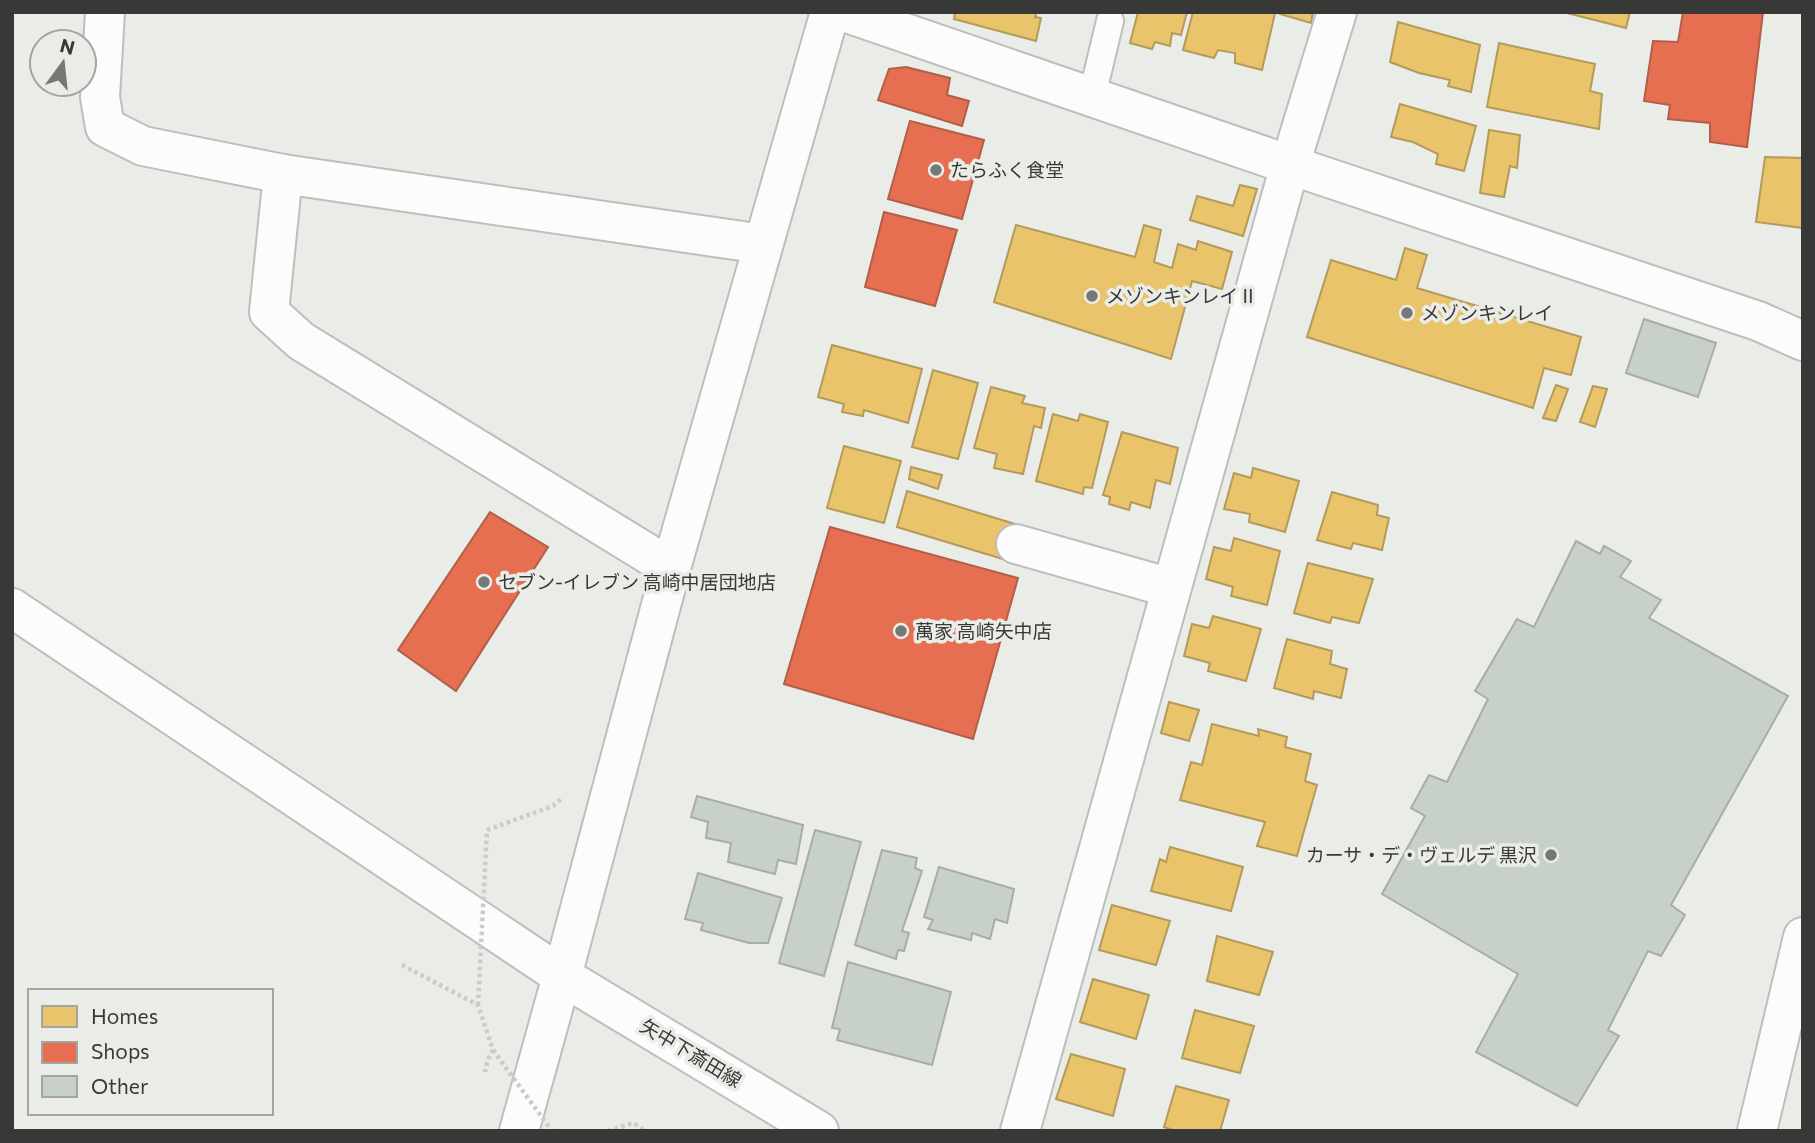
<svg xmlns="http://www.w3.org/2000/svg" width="1815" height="1143" viewBox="0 0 1815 1143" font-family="Commissioner,'Noto Sans JP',sans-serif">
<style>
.homes{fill:#e9c46a;stroke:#b49a5b;stroke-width:2}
.shops{fill:#e76f51;stroke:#b25f49;stroke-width:2}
.building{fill:#c7d0c9;stroke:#aaaca9;stroke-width:2}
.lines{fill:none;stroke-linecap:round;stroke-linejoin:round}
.service-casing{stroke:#bebfbd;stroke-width:30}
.minor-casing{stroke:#bebfbd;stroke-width:42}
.tertiary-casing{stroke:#bebfbd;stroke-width:42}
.path{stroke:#cacbca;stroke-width:4.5;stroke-dasharray:3.5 3.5;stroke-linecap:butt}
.service{stroke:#fcfcfc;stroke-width:26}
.minor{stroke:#fcfcfc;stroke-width:38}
.tertiary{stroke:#fcfcfc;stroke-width:38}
.path-bridge{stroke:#cacbca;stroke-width:4.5;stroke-dasharray:3.5 3.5;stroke-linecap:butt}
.poi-dot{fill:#767875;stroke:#eaede7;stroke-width:2.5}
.labels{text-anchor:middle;stroke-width:7;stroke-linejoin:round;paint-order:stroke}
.poi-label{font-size:19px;fill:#383937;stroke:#eaede7;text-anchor:start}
.street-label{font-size:19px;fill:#383937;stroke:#eaede7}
</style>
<rect width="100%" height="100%" fill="#eaece8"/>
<g class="homes">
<polygon points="953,12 1037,12 1035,17 1041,18 1036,41 954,19 955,13"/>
<polygon points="1138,12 1187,12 1181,35 1172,33 1170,46 1155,42 1152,49 1130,43"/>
<polygon points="1193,12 1275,13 1262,70 1235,63 1235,53 1218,50 1214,58 1183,50"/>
<polygon points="1280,12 1313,12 1311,23 1280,14"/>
<polygon points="1563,12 1630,12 1626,28"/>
<polygon points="1398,22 1480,45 1471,92 1448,86 1450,80 1419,73 1390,62"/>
<polygon points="1499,43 1595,64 1590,91 1602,94 1599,129 1487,107"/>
<polygon points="1400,104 1476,126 1464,171 1436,164 1438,154 1413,142 1391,137"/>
<polygon points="1489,130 1520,135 1517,168 1510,166 1504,197 1480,193"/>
<polygon points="1765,157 1803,158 1803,228 1756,222"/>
<polygon points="1240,185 1257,189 1243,236 1190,220 1197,196 1233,206"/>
<polygon points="1016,225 1135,257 1144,225 1161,230 1154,262 1172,268 1178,244 1196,250 1198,241 1232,252 1222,289 1192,281 1171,359 994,302"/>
<polygon points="1405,248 1427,255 1417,288 1581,337 1571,375 1544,368 1533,408 1307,337 1331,260 1396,280"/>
<polygon points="832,345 922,369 908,423 864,410 863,416 842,412 844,404 818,397"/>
<polygon points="933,370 978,383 958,459 912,447"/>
<polygon points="1556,385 1568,389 1556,421 1543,418"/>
<polygon points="1593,386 1607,389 1595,427 1580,422"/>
<polygon points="991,387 1025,396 1022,403 1045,408 1041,428 1034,426 1023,474 994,468 997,454 974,448"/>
<polygon points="1053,414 1078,421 1080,414 1108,422 1092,488 1084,487 1083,494 1036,481"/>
<polygon points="1122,432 1178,448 1170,484 1156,480 1150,508 1131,502 1129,510 1109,504 1110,497 1103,495"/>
<polygon points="844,446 901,461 884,523 827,508"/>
<polygon points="911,467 942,475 938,489 909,479"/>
<polygon points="1253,468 1299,481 1285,532 1249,522 1250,514 1224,509 1234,473 1251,478"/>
<polygon points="907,491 1015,524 1006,560 897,527"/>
<polygon points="1332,492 1378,505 1377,515 1389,518 1382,550 1353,543 1351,549 1317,540"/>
<polygon points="1234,538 1280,551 1267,605 1231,596 1233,587 1206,579 1214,547 1231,551"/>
<polygon points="1308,563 1373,579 1359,623 1332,617 1330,623 1294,613"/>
<polygon points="1213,616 1261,629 1246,681 1208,671 1210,663 1184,656 1192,624 1209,628"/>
<polygon points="1287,639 1332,651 1330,664 1347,669 1341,698 1314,691 1313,699 1274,688"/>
<polygon points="1169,702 1199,710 1189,741 1161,733"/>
<polygon points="1212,724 1259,736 1258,729 1287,737 1285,747 1311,754 1305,781 1317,785 1297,856 1257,846 1265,822 1180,800 1191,762 1202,765"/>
<polygon points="1170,847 1243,867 1231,911 1151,891 1160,859 1166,862"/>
<polygon points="1112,905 1170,921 1156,965 1099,950"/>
<polygon points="1217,936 1273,952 1259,995 1207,981"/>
<polygon points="1093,979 1149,995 1136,1039 1080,1022"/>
<polygon points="1195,1010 1254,1026 1240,1073 1182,1058"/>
<polygon points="1071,1054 1125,1069 1113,1116 1056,1099"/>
<polygon points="1176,1086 1229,1100 1220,1131 1176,1131 1164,1127"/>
</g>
<g class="shops">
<polygon points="1683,12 1763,12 1747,147 1710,142 1710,123 1668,119 1670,105 1644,101 1653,41 1678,42"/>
<polygon points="906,67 950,78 947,95 969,101 962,126 878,100 889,69"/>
<polygon points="910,121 984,140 962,219 888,199"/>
<polygon points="884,212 957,230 935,306 865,287"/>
<polygon points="490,512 548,547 456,691 398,650"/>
<polygon points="830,527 1018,578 973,739 784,684"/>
</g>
<g class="building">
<polygon points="1644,319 1716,343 1698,397 1626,373"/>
<polygon points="1576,541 1600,554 1604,546 1631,561 1620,577 1661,600 1649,618 1788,696 1671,905 1685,915 1661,956 1648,951 1608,1030 1619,1036 1577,1106 1476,1052 1518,974 1382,894 1425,816 1411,808 1429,775 1447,782 1488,699 1475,691 1517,619 1534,627"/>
<polygon points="697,796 803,825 796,864 778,860 775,874 728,862 731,843 706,838 708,822 691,817"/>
<polygon points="815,830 861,842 824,976 779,963"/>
<polygon points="882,850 917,858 915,868 922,871 902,931 909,933 904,951 898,950 896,959 855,945"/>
<polygon points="939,867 1014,889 1007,923 995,919 990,939 972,933 971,940 928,929 933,920 924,917"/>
<polygon points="698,873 782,898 768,943 749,943 701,930 703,923 685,919"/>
<polygon points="848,962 951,992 932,1065 837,1040 840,1029 832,1028"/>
</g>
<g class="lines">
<g class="service-casing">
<polyline id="service" points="1092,96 1110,21"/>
</g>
<g class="minor-casing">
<g id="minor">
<polyline points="105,12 100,97 105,127 143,146 283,174 762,244"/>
<polyline points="844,12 1290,165 1758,321 1803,341"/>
<polyline points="283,174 269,312 301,341 671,568"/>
<polyline points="1016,544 1171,588"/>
<polyline points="1020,1131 1290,165 1337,12"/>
<polyline points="1757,1131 1803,937"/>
</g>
</g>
<g class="tertiary-casing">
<g id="tertiary">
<polyline points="12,608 562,976 819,1131"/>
<polyline points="519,1131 562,976 671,568 830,12"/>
</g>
</g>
<g class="path">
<polyline points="487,830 553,806 559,801 560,799"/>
<polyline points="402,965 478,1005 493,1050 488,1059 485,1072"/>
<polyline points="608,1131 633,1123 645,1131"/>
</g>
<use href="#service" class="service"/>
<use href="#minor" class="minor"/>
<use href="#tertiary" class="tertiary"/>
<g class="path-bridge">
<polyline points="478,1005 487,830"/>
<polyline points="493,1050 552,1131"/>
</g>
</g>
<g class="poi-dot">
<circle cx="936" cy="170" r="7"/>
<circle cx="1092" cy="296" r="7"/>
<circle cx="1407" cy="313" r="7"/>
<circle cx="484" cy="582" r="7"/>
<circle cx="901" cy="631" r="7"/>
<circle cx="1551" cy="855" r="7"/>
</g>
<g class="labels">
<g class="poi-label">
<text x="950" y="177">たらふく食堂</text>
<text x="1106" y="303">メゾンキンレイⅡ</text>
<text x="1421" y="320">メゾンキンレイ</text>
<text x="498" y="589">セブン-イレブン 高崎中居団地店</text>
<text x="915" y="638">萬家 高崎矢中店</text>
<text x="1537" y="862" text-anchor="end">カーサ・デ・ヴェルデ 黒沢</text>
</g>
<g class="street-label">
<text transform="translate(691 1053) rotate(31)" y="7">矢中下斎田線</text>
</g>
</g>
<rect width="1815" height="1143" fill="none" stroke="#383937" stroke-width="28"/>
<rect x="28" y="989" width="245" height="126" fill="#eaede7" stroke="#a3a5a1" stroke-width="2"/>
<rect x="42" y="1006" width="35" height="21" fill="#e9c46a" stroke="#a3a5a1" stroke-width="2"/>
<text x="91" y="1024" font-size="21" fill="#383937">Homes</text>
<rect x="42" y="1042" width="35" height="21" fill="#e76f51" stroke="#a3a5a1" stroke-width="2"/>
<text x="91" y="1059" font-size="21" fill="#383937">Shops</text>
<rect x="42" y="1076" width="35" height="21" fill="#c7d0c9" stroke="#a3a5a1" stroke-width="2"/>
<text x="91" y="1094" font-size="21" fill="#383937">Other</text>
<g transform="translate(63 63) rotate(15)"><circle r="33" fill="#eaede7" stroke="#a3a5a1" stroke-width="2"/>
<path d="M0-5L12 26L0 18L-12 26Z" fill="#767875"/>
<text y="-10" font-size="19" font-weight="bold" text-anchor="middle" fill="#383937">N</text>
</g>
</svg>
